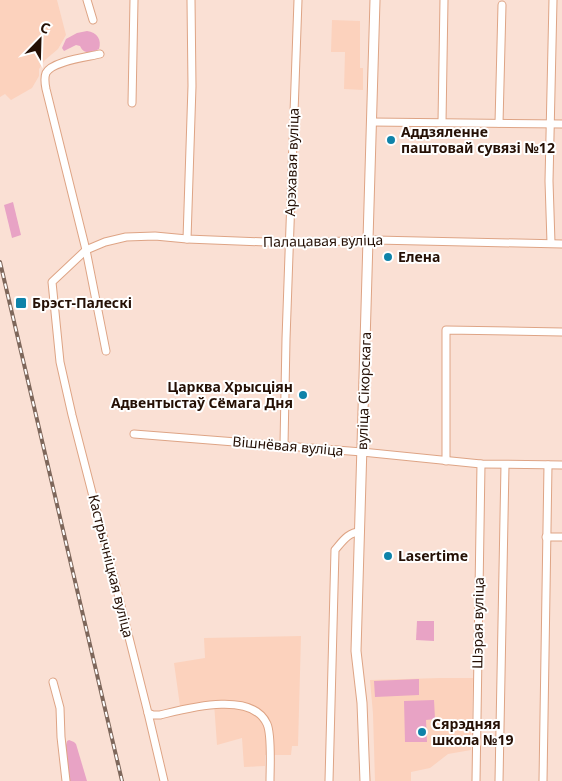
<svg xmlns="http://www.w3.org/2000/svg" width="562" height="781" viewBox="0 0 562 781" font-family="'Noto Sans',sans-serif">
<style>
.built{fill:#fcd2bd}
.green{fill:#e8a3c5}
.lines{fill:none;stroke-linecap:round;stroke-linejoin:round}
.minor-casing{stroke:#dea485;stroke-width:9}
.tertiary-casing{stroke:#dea485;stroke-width:11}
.minor{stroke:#fff;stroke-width:7}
.tertiary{stroke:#fff;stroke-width:9}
.rail-casing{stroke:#7e675b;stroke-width:4}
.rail{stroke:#fff;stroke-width:2;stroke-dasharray:5.5;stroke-linecap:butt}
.poi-dot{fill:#0f83a9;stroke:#fff;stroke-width:2}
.labels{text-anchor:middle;stroke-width:4;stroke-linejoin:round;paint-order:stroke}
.poi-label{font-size:14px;font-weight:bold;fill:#251005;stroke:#fff;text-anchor:start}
.street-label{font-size:14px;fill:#251005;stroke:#fff}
</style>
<rect width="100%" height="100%" fill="#fae0d4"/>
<g class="built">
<polygon points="0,0 57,0 66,35 58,49 45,60 39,69 39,76 32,88 11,100 5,94 0,97"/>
<polygon points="332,20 360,21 360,68 363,68 363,90 344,89 345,52 331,52"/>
<polygon points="301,636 298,746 292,746 291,755 265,755 265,766 244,767 242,738 217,745 214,703 180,706 174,663 205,658 204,638"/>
<polygon points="440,678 473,678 471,750 448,754 430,768 411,772 411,781 375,781 373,714 370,680"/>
</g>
<g class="green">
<path d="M87,31C97,32 102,40 99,49C92,53 84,55 80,46L76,45L64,51L62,48L66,39L77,33Z"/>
<polygon points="13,202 21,235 12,238 4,205"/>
<polygon points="417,621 434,621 434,641 416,640"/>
<polygon points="419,679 419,695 375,697 374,681"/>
<polygon points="434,700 435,719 426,720 427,742 405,742 404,701"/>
<polygon points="69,740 74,742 76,744 87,781 70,781 65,749 67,741"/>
</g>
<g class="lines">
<g class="minor-casing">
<g id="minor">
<polyline points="87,0 93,20"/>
<path d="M100,54C88,57 52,61 46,73C44,78 45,84 46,89L86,250L106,351"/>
<polyline points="132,103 134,0"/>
<polyline points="371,122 562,124"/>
<polyline points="442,122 444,0"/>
<polyline points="499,123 502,5"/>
<polyline points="187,239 192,86 191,0"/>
<polyline points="551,243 549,181 553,0"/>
<polyline points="134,434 362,452 481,464 562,465"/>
<polyline points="284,445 286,339 298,0"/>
<polyline points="446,461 446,330 562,332"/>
<polyline points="546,537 562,537"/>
<polyline points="53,682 60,708 61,737 66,781"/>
<polyline points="148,713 164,781"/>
<path d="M270,781C270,767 272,735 267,724C252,690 185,709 160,715H153L148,713L114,578L72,415L60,362L52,282L86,250L105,242L126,237L155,236L187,239L290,243L375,240L562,244"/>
<path d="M329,781L335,550C342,542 348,532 360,532"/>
<polyline points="476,781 481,464"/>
<polyline points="499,781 505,465"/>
<polyline points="543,781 548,465"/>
</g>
</g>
<g class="tertiary-casing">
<polyline id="tertiary" points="365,781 362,703 356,651 375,0"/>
</g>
<use href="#minor" class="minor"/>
<use href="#tertiary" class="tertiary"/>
<g class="rail-casing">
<polyline id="rail" points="0,262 122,781"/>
</g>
<use href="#rail" class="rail"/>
</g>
<g class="poi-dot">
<circle cx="391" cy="140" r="5"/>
<circle cx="388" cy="257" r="5"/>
<rect x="15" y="297" width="12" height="12" rx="2.5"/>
<circle cx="303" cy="395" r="5"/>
<circle cx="388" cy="556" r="5"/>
<circle cx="422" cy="732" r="5"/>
</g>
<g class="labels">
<g class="poi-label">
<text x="401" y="137">Аддзяленне<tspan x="401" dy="16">паштовай сувязі №12</tspan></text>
<text x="398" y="262">Елена</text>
<text x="32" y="308">Брэст-Палескі</text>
<text x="293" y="392" text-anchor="end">Царква Хрысціян<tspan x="293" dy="16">Адвентыстаў Сёмага Дня</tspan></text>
<text x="398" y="561">Lasertime</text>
<text x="432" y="729">Сярэдняя<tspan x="432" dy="16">школа №19</tspan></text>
</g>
<g class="street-label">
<text transform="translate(292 162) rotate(-88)" y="5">Арэхавая вуліца</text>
<text transform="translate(323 241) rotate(-1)" y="5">Палацавая вуліца</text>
<text transform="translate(364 391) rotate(-88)" y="5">вуліца Сікорскага</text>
<text transform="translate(288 446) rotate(5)" y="5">Вішнёвая вуліца</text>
<text transform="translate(111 566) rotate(76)" y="5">Кастрычніцкая вуліца</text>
<text transform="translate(478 623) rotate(-89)" y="5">Шэрая вуліца</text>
</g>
</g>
<g transform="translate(40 40) rotate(23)" stroke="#ffffff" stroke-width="4" paint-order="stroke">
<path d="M0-4L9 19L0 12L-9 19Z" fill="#251005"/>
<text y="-8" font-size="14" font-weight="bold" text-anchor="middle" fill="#251005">С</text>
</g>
</svg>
